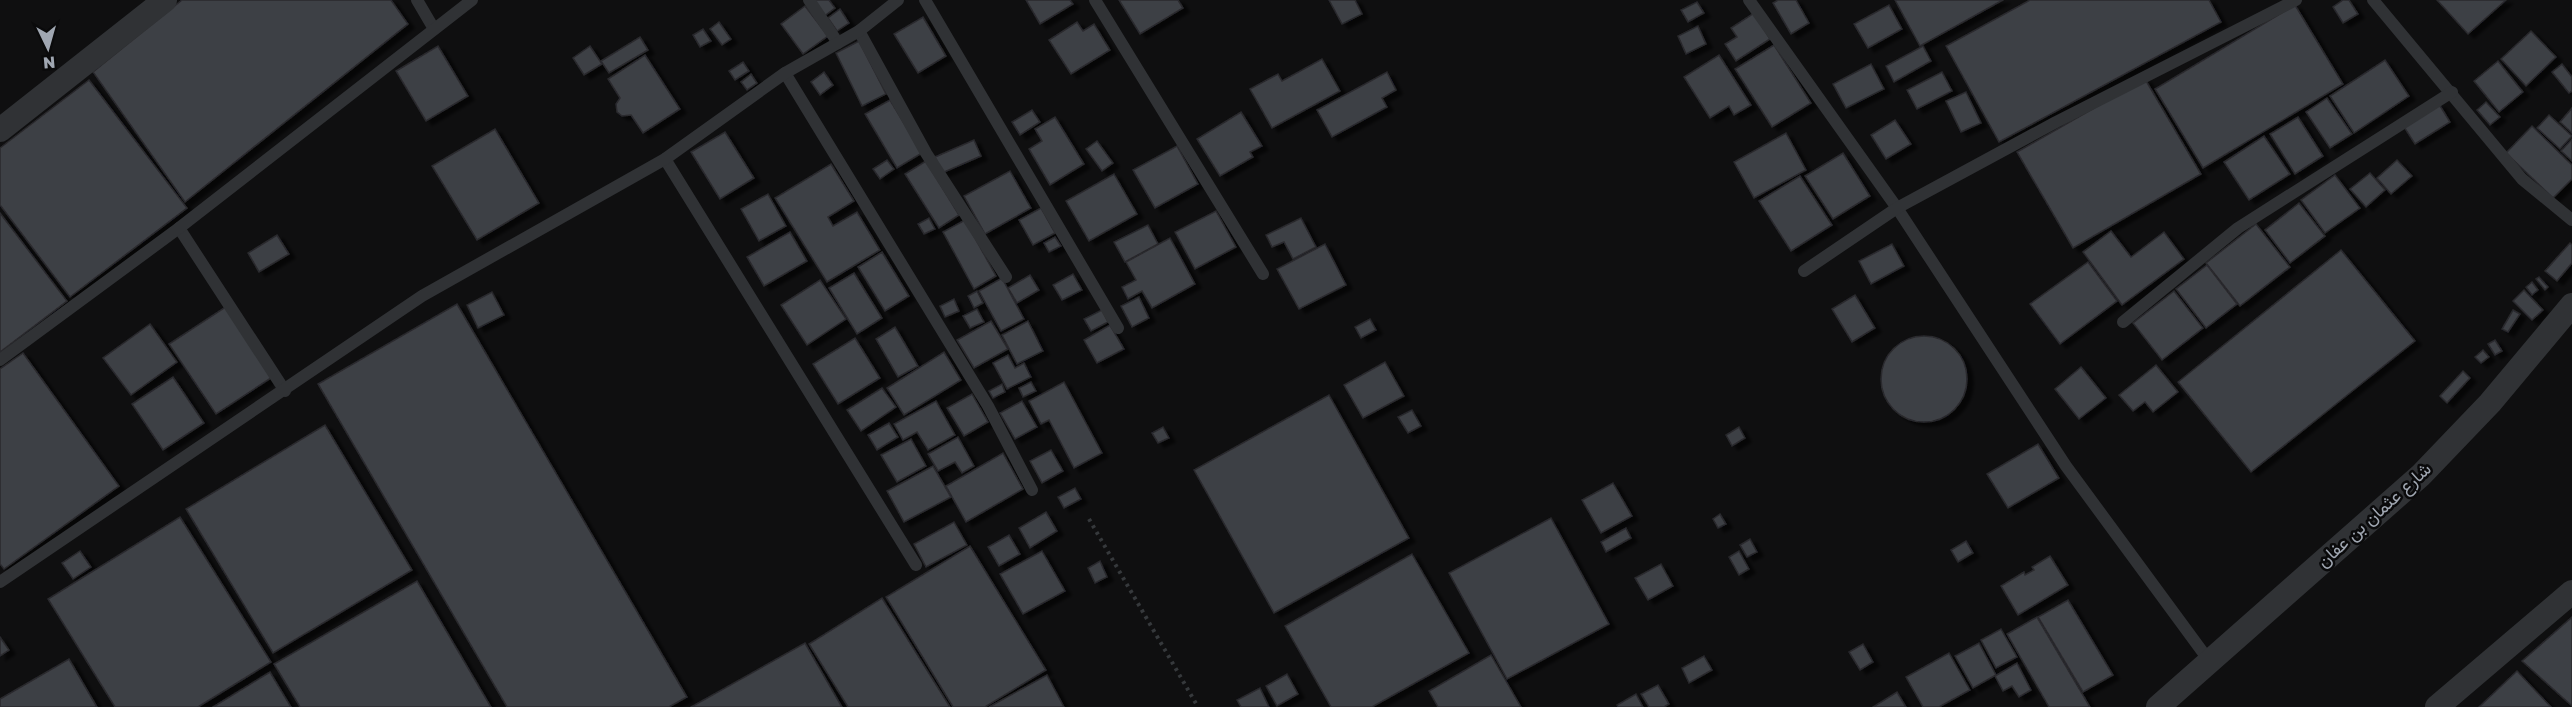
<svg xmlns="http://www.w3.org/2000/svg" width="2572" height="707" viewBox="0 0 2572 707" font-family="'Golos Text',Vazirmatn,sans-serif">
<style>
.building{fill:#3e3f44;stroke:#29292d;stroke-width:1.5;filter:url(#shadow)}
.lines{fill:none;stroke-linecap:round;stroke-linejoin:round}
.path{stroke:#36393c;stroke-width:4;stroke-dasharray:3 4.5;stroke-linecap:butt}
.service{stroke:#303235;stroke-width:12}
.minor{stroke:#303235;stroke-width:24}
.labels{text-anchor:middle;stroke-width:5;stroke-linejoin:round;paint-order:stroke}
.street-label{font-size:18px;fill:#a0a7b2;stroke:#0a0a0b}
</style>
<defs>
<filter id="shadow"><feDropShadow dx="6" dy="4" stdDeviation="1.5" flood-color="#0009"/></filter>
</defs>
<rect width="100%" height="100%" fill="#0f0f10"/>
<g class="building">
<polygon points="182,0 391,0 408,24 185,202 93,72"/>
<polygon points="811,0 829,0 835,8 823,17"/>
<polygon points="1026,0 1070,0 1073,4 1040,24"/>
<polygon points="1119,0 1178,0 1183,8 1140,34"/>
<polygon points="1329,0 1355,0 1362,14 1342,24"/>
<polygon points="1778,0 1796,0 1809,23 1791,34 1773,3"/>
<polygon points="1895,0 2003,0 1920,46"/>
<polygon points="2030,0 2209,0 2221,22 1999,142 1946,46"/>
<polygon points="2343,0 2349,0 2358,14 2343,23 2333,7"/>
<polygon points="2437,0 2506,0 2468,34"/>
<polygon points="1697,2 1704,13 1688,22 1681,10"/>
<polygon points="1889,5 1902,29 1868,48 1854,24"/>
<polygon points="2295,5 2343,84 2203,168 2155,89"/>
<polygon points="805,6 828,36 803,54 781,24"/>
<polygon points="840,9 849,23 837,31 828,18"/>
<polygon points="1754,13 1770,39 1736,61 1725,44 1737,37 1731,28"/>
<polygon points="923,17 946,56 918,73 894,34"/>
<polygon points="719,22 731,39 722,45 710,29"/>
<polygon points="1077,22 1083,31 1094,24 1110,50 1071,74 1049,40"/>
<polygon points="1698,26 1706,44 1686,54 1678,36"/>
<polygon points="703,29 711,41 700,47 693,35"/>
<polygon points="2531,31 2556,57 2526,86 2501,59"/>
<polygon points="640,37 648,50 609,73 601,61"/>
<polygon points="859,41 886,94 862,106 836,53"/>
<polygon points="1774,45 1811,103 1772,127 1735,69"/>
<polygon points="438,46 468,96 426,121 396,71"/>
<polygon points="590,46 602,64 584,75 573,58"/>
<polygon points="1923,46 1931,61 1894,82 1886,66"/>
<polygon points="645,55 680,109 643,133 631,115 622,116 617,112 616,104 620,98 608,79"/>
<polygon points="1719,55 1751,105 1734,115 1729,106 1710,118 1684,77"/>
<polygon points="1322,59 1340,91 1272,128 1250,89 1278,74 1282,81"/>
<polygon points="2385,60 2409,96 2354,133 2330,96"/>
<polygon points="2498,61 2523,92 2499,112 2474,81"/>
<polygon points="743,62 749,71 735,80 729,71"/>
<polygon points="1871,64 1884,89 1846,108 1833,84"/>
<polygon points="2562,64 2572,77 2572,91 2569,93 2552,72"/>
<polygon points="824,72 833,85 820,95 811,82"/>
<polygon points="1387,72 1396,90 1382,98 1387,107 1332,137 1317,110"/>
<polygon points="1942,72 1952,91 1917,109 1907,90"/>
<polygon points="751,74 757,83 747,90 741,82"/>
<polygon points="2145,79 2201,174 2073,248 2017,152"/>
<polygon points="89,80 187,208 70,297 0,205 0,148"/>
<polygon points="1966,92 1981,123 1961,132 1946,101"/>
<polygon points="2327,98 2352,134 2330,148 2306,112"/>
<polygon points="890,100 922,153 897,168 865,114"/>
<polygon points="2486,102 2500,117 2490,125 2477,110"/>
<polygon points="2439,104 2450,122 2415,144 2404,127"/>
<polygon points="2572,108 2572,133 2560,122"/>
<polygon points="1032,110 1040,122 1020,135 1012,122"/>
<polygon points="1241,112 1262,146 1250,152 1253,157 1220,176 1197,139"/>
<polygon points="2549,115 2572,136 2560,149 2537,128"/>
<polygon points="1055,117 1084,164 1050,185 1029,149 1042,141 1035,129"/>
<polygon points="2298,117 2323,156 2295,174 2270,134"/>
<polygon points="1895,120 1911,144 1886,159 1871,135"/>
<polygon points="2532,126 2572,165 2572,179 2553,198 2506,153"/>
<polygon points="495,129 539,203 477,240 432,166"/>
<polygon points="725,132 754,178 720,199 691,152"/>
<polygon points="1786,133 1806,170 1754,198 1734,162"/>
<polygon points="2264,136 2290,174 2249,200 2224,162"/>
<polygon points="2572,139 2572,161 2561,151"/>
<polygon points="974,140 981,156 942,173 935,157"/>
<polygon points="1097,141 1113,163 1102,171 1086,149"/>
<polygon points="1177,146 1198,184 1155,208 1133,170"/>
<polygon points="1843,153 1870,196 1833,219 1805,176"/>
<polygon points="887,160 894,169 880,179 873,169"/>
<polygon points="2397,160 2412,176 2391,194 2377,178"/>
<polygon points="926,161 959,215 939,228 905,174"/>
<polygon points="831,164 854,201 828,217 833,226 857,212 880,250 827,282 775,198"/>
<polygon points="1010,171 1031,208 985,234 964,196"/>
<polygon points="2370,173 2385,190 2366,207 2350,189"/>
<polygon points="1114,174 1137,214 1089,241 1066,201"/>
<polygon points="2335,175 2360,208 2325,233 2301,200"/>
<polygon points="1800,176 1832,225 1791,251 1759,201"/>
<polygon points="768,194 786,226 759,241 741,209"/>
<polygon points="2299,203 2325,236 2290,263 2265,230"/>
<polygon points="1041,208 1055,233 1033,245 1019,220"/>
<polygon points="1216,211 1236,247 1195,269 1175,232"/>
<polygon points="0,213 67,301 0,352"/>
<polygon points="929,218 935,229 924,234 918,224"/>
<polygon points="1301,218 1316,247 1293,259 1284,242 1272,247 1266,235"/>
<polygon points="965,220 996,276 974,289 943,232"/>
<polygon points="2256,224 2290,267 2240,306 2206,263"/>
<polygon points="1148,225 1158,244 1125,262 1114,242"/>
<polygon points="2111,231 2131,257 2164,232 2184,259 2122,305 2083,252"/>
<polygon points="790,232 807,261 764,286 747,257"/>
<polygon points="277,235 289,254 259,272 248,253"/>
<polygon points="1055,237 1061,246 1049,252 1044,243"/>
<polygon points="1170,238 1195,284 1152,308 1142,291 1128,299 1122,287 1136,280 1126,262"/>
<polygon points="2570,243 2572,245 2572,263 2557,281 2545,271"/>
<polygon points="1325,244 1346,285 1299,309 1277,269"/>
<polygon points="1892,244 1904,266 1871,284 1859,261"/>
<polygon points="2341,250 2415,341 2251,472 2178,382"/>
<polygon points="882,252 909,296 885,311 858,267"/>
<polygon points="2088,262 2117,301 2060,344 2030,304"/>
<polygon points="2207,265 2237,304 2206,328 2176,289"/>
<polygon points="854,273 882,318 857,334 829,288"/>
<polygon points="1073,274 1082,290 1062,300 1053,285"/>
<polygon points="1030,275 1039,290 1017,303 1008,288"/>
<polygon points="2539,277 2548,287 2545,290 2536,279"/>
<polygon points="1002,278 1024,319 1001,331 979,291"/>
<polygon points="820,280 846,319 807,345 781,305"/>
<polygon points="2532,282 2538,290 2532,295 2526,287"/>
<polygon points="2524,290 2543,310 2532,320 2513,301"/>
<polygon points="977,291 983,303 974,308 968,296"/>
<polygon points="2174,291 2203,328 2162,360 2133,323"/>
<polygon points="492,292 504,315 478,328 467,305"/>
<polygon points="1855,295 1875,328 1852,342 1832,309"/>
<polygon points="1139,297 1149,318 1132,327 1121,306"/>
<polygon points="954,299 959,311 945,317 940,306"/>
<polygon points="457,304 687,697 669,707 507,707 318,384"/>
<polygon points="227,306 274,376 216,414 169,344"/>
<polygon points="977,309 984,322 970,328 963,316"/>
<polygon points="1102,310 1108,322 1091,331 1084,319"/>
<polygon points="2513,310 2520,314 2508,332 2502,329"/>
<polygon points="1370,319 1376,330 1361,338 1355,327"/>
<polygon points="991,321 1008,349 974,368 957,340"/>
<polygon points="1028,321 1043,351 1017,364 1002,335"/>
<polygon points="150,324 177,362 131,395 103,358"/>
<polygon points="1110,325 1124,349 1097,363 1084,340"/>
<polygon points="895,327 918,366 898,377 876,339"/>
<circle cx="1924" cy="379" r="43"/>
<polygon points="855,338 880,378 838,404 813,364"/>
<polygon points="2495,340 2502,351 2495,355 2488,344"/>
<polygon points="2483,350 2489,357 2481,363 2475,357"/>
<polygon points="944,352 961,380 904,415 887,388"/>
<polygon points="23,353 119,486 4,569 0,564 0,369"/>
<polygon points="1008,355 1015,368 1024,363 1031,377 1007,389 993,363"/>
<polygon points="1385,362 1404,396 1363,418 1344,385"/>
<polygon points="2156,365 2178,392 2153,412 2145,402 2133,411 2119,395"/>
<polygon points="2081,367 2106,398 2079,419 2055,389"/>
<polygon points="2463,371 2470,378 2447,403 2440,396"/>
<polygon points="173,377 204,423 163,450 132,404"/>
<polygon points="1031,382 1036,391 1023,397 1019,388"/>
<polygon points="1064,382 1102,453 1074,468 1049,420 1041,424 1029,401"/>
<polygon points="1002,384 1005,392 993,398 989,391"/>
<polygon points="882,388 896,407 861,431 847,410"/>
<polygon points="972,394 988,422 964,436 947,408"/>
<polygon points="1329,395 1409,538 1274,613 1194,470"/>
<polygon points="936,401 955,435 928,450 917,432 903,440 894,424"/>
<polygon points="1022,401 1037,427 1015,439 1000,413"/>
<polygon points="1412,410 1421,426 1408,433 1398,417"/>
<polygon points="889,423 898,437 877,450 868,435"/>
<polygon points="325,425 412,570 273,653 186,509"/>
<polygon points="1163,427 1169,438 1158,443 1152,433"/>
<polygon points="1739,427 1745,438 1732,446 1726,435"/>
<polygon points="958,437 974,466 962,473 955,462 938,471 928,454"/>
<polygon points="911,439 926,466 897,482 881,455"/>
<polygon points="2038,444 2059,478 2008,508 1987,474"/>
<polygon points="1051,450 1063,471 1042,483 1030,461"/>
<polygon points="1003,453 1023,489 966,522 946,486"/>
<polygon points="933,466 951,497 904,522 887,491"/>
<polygon points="1613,483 1632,516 1601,533 1582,500"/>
<polygon points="1075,488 1081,499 1064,508 1058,497"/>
<polygon points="1046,512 1057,531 1030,548 1019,528"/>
<polygon points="1720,514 1726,524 1718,528 1713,519"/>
<polygon points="180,517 271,662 198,707 115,707 48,599"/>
<polygon points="1551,518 1609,624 1507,679 1449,573"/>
<polygon points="954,522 967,545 926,567 914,544"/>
<polygon points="1626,528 1631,538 1606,552 1601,542"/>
<polygon points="1009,535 1020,554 999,566 988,547"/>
<polygon points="1750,539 1757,552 1747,557 1740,545"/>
<polygon points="1966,541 1973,553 1958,562 1951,550"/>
<polygon points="970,546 1046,670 985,707 953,707 886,597"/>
<polygon points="80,551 91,567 73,579 62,563"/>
<polygon points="1042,551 1065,591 1023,614 1000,574"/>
<polygon points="1739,551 1749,569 1739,575 1729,557"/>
<polygon points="1412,554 1469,653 1372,707 1331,707 1285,626"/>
<polygon points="2050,556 2068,585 2018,615 2001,586 2024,572 2025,575 2034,570 2032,567"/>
<polygon points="1100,561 1107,577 1095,583 1088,568"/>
<polygon points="1661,564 1673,586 1648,600 1635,578"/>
<polygon points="417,581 491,707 300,707 274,664"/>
<polygon points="882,598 950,707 848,707 809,644"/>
<polygon points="2068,600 2113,675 2083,692 2038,617"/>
<polygon points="2037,617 2090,707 2049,707 2007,634"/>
<polygon points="2572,617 2572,706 2522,661"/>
<polygon points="2001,629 2017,657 1996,668 1981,640"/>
<polygon points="0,637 9,650 0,656"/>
<polygon points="805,643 842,707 691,707"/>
<polygon points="1979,643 1996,675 1973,688 1955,656"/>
<polygon points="1863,644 1873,662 1860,670 1849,652"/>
<polygon points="1949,653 1970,690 1939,707 1923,707 1906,677"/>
<polygon points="1491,655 1521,707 1438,707 1429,691"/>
<polygon points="1704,656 1712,670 1689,683 1682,668"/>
<polygon points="69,659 97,707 0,707 0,699"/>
<polygon points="2017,663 2031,690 2019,697 2012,686 2003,691 1995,676"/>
<polygon points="2517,671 2551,707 2479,707"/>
<polygon points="270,672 291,707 213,707"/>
<polygon points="1287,674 1298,694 1277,706 1266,686"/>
<polygon points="1047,675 1064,707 989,707"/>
<polygon points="1658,685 1669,704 1664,707 1649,707 1641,694"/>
<polygon points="1260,688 1269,707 1241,707 1237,700"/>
<polygon points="1897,692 1906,707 1873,707"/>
<polygon points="1636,694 1643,707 1618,707 1617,705"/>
</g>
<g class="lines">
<polyline class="path" points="1089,519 1198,707"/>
<g class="service">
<polyline points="417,0 434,29"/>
<polyline points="809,0 838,43"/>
<polyline points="925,0 1118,328"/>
<polyline points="1095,0 1263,274"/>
<polyline points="1749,0 1897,208 2066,466 2210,662"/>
<polyline points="2373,0 2522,179 2572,220"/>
<polyline points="859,31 926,153 1006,277"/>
<polyline points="785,73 988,406 1032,490"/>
<polyline points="665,159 916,565"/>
<polyline points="179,228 285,391"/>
<polyline points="1804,271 1897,208 2056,122 2296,0"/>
<polyline points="2123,322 2238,228 2452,92"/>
<polyline points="0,360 179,228 472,0"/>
<polyline points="0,582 422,296 665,159 785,73 859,31 898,0"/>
</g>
<g class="minor">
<polyline points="0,130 165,0"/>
<polyline points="2158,707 2421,475 2490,403 2572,305"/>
<polyline points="2437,707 2572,592"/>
</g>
</g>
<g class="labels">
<g class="street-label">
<text transform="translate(2374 515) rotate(-42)" y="6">شارع عثمان بن عفان</text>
</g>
</g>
<g transform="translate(48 48) rotate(175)" stroke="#0a0a0b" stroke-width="4.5" paint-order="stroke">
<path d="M0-4.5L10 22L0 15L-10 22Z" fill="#a0a7b2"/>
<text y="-9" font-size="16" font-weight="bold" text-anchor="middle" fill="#a0a7b2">N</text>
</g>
</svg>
